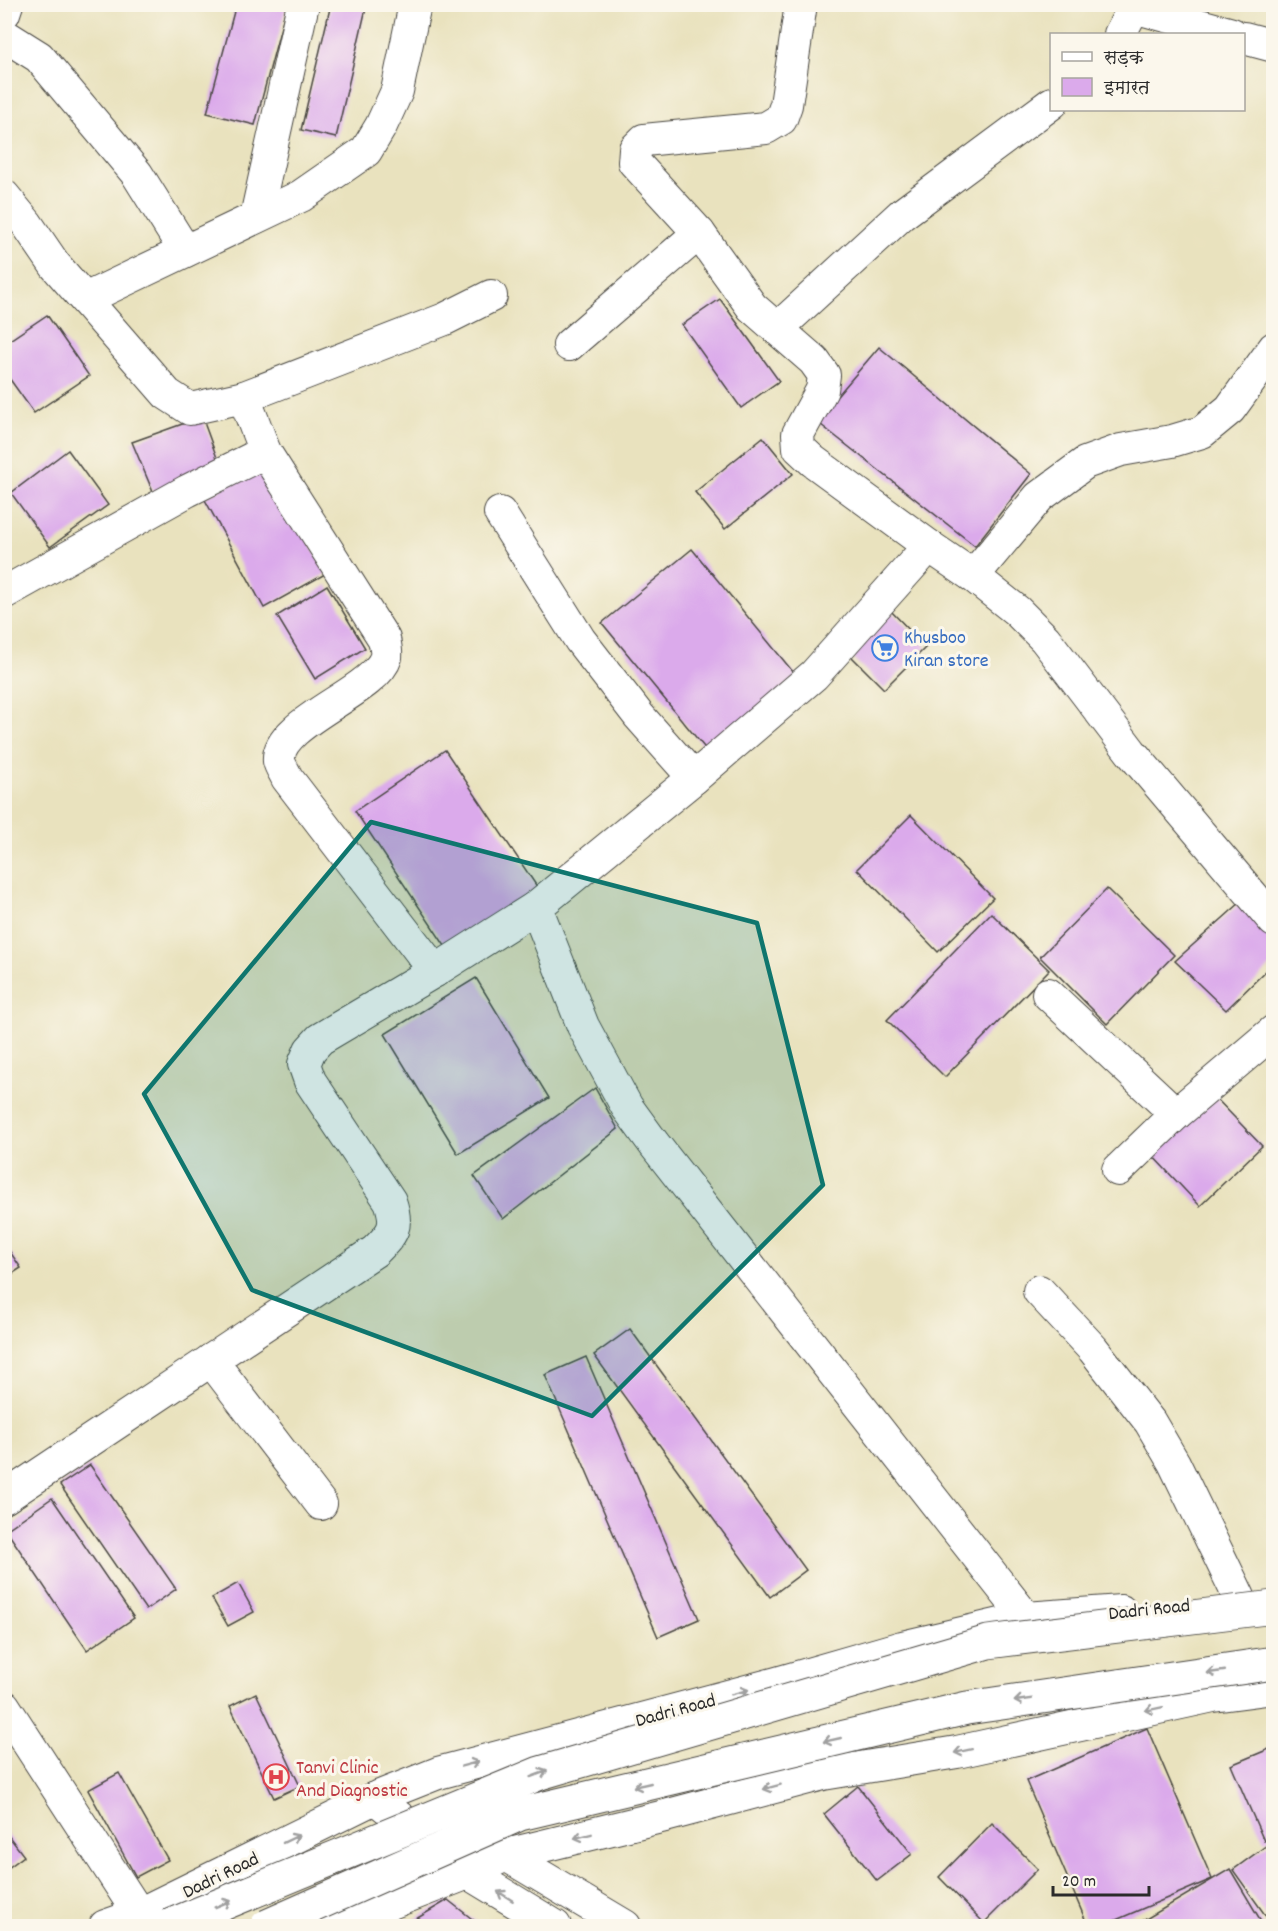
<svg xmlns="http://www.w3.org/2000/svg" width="1278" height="1931" viewBox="0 0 1278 1931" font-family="Dekko,'Playpen Sans Deva',sans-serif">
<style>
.building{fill:#dbaaeb}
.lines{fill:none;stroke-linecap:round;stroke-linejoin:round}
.minor-casing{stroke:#484641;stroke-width:34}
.minor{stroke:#fff;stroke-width:32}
.major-bridge-casing{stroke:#484641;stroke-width:35;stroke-linecap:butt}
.major-bridge{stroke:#fff;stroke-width:33}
.oneway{stroke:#a0a0a0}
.marked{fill:#0f766e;fill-opacity:0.2;stroke:#0f766e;stroke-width:4.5;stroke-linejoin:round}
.labels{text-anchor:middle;stroke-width:6;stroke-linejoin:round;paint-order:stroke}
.shop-label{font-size:20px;fill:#366cbe;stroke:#fbf7ec;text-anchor:start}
.street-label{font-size:20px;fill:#2b2b2b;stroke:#fbf7ec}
.health-label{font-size:20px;fill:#be3a42;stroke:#fbf7ec;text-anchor:start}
</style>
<rect width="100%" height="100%" fill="#fbf7ec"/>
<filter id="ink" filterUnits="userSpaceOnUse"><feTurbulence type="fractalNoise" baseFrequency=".0167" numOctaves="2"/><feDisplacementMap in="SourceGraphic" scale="12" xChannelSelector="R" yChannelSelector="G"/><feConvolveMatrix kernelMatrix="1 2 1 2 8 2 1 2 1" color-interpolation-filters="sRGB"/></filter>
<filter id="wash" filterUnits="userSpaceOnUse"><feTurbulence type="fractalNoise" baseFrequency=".008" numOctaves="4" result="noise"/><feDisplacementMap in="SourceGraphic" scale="24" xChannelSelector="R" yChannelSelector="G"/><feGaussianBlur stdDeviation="1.35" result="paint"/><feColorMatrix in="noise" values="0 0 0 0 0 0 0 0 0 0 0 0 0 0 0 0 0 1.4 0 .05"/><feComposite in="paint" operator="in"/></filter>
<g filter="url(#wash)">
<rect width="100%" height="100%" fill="#e9e2be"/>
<g id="blocks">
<g class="building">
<polygon points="236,4 287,4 255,125 207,113"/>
<polygon points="331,4 367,4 336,138 301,130"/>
<polygon points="720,299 779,381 741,408 682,325"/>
<polygon points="47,315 89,376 34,413 4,371 4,344"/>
<polygon points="879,347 1031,474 975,546 816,421"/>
<polygon points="202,417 220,466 153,492 132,442"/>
<polygon points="763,437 793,474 725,529 695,492"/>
<polygon points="68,450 108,505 50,547 11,493"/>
<polygon points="265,463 327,573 264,608 204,498"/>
<polygon points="692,549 803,684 713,758 602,623"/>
<polygon points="327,585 365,648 315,679 277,616"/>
<polygon points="887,607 926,647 884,689 844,649"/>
<polygon points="445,750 544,897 453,958 355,811"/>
<polygon points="911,815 993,898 938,952 857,869"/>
<polygon points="1107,889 1174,955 1107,1024 1040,957"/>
<polygon points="1241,902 1274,941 1274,963 1226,1010 1175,961"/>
<polygon points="991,913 1049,970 945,1077 887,1020"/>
<polygon points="476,978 549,1098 458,1154 385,1034"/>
<polygon points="595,1088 618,1129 503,1219 474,1176"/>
<polygon points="1211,1093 1262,1146 1200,1206 1149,1152"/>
<polygon points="4,1243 21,1268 4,1279"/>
<polygon points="630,1329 806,1570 770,1597 594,1355"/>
<polygon points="586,1357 699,1619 658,1637 545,1375"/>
<polygon points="90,1465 176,1589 146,1610 60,1485"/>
<polygon points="52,1498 134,1618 87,1650 6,1530"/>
<polygon points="238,1583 254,1612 228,1626 212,1598"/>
<polygon points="256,1693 300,1786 274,1798 230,1706"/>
<polygon points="1147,1728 1212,1879 1102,1926 1088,1926 1026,1781"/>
<polygon points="1274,1747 1274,1838 1264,1841 1231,1765"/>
<polygon points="119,1773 168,1860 136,1877 88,1790"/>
<polygon points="858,1786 912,1854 877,1881 824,1814"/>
<polygon points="992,1823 1038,1869 984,1923 939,1877"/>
<polygon points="4,1830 24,1856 4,1871"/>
<polygon points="1274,1840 1274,1926 1273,1926 1233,1870"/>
<polygon points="1230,1869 1264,1926 1134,1926"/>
<polygon points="448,1900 481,1926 404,1926"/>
</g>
</g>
</g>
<g filter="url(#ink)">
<use href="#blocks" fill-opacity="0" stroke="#484641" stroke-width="1.5"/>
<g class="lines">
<g class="minor-casing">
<g id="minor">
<polyline points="801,4 786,105 781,119 766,128 644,140 635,149 634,162 699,233 752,307 814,361 824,375 822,390 798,434 799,448 813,461 929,546 973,576"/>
<polyline points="4,13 7,4"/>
<polyline points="1120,34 1134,7 1232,34"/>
<polyline points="4,35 39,57 137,174 185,251"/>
<polyline points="1244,38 1274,46"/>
<path d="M4,196L27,224L55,265L167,394L190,409L244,397L265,452L384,639C385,644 387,652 386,657C376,692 275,722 279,761C280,766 285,773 287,778L435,971"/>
<polyline points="256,217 303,4"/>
<polyline points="85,299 301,196 366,151 381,126 397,91 415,4"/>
<polyline points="777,329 901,215 1052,103"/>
<polyline points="569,345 699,233"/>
<polyline points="1274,348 1230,409 1202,432 1172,441 1121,450 1085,463 1039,497 973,576 1017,611 1045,639 1131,752 1274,921"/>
<polyline points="244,397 445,319 491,296"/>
<polyline points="500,513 580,640 639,716 694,778"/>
<polyline points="4,593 187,491 265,452"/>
<polyline points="536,907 583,1026 627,1107 654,1144 1026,1618"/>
<polyline points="1048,994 1176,1114"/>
<polyline points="1118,1170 1176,1114 1274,1031"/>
<polyline points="1039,1291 1093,1349 1150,1422 1174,1463 1239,1597"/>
<polyline points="211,1360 321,1504"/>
<path d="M4,1498L375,1251C393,1233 399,1227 390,1201L310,1081L304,1064L310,1050L320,1039L435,971L536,907L694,778L814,675L929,546"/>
<polyline points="4,1706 139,1914"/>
<polyline points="375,1798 468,1873 555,1926"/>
<polyline points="498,1845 506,1855 625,1926"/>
<polyline points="105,1926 139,1914 375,1798 438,1773 777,1683 902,1647 1026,1618 1121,1611"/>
<polyline points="332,1926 468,1873 506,1855 665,1816 823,1774 957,1752 1213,1696 1274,1688"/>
</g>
</g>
<use href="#minor" class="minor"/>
<g class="major-bridge-casing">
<g id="major-bridge">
<polyline points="169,1926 540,1773 988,1642 1274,1607"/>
<polyline points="267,1926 520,1814 967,1708 1274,1663"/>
</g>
</g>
<use href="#major-bridge" class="major-bridge"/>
</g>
<defs><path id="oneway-shaft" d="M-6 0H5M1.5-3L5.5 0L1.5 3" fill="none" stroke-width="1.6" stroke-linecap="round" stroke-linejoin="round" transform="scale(1.5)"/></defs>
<g class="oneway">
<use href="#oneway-shaft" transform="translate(1216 1672) rotate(172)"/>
<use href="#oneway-shaft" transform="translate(740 1692) rotate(-15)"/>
<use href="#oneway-shaft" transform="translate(1023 1700) rotate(172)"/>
<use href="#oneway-shaft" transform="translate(1154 1709) rotate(168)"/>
<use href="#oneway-shaft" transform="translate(832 1740) rotate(167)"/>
<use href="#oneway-shaft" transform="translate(963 1751) rotate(168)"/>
<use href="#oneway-shaft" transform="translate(470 1764) rotate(-15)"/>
<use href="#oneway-shaft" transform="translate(539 1774) rotate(-20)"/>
<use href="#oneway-shaft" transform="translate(642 1785) rotate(167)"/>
<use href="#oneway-shaft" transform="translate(772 1787) rotate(165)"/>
<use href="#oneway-shaft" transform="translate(583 1836) rotate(166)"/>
<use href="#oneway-shaft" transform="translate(291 1839) rotate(-26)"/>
<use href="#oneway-shaft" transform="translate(505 1896) rotate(-148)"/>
<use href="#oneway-shaft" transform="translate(223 1904) rotate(-22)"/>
</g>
</g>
<path class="marked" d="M371,822L757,923L823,1185L592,1416L252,1290L144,1094Z"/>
<defs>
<g id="supermarket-ring" transform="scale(1.35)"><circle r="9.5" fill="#fbf7ec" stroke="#3f7fe0" stroke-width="1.5"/><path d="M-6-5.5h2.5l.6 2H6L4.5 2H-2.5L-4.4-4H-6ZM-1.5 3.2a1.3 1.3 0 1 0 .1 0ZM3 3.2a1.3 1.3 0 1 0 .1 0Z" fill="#3f7fe0"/></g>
<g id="hospital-ring" transform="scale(1.35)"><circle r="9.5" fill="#fbf7ec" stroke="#e0444e" stroke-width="1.5"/><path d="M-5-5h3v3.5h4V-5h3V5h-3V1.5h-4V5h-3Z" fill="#e0444e"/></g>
</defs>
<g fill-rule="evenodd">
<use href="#supermarket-ring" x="885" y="648"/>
<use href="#hospital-ring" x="276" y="1777"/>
</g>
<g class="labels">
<g class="shop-label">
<text x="904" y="643">Khusboo<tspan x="904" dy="23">Kiran store</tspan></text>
</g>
<g class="street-label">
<text transform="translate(1149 1608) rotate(-6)" y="7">Dadri Road</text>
<text transform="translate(675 1709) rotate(-15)" y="7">Dadri Road</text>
<text transform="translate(220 1874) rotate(-26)" y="7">Dadri Road</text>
</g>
<g class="health-label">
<text x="296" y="1773">Tanvi Clinic<tspan x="296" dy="23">And Diagnostic</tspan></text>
</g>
</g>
<rect width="1278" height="1931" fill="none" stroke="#fbf7ec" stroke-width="24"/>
<rect x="1050" y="33" width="195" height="78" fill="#fbf7ec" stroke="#a8a59f" stroke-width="1.5"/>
<rect x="1062" y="52" width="30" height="9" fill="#ffffff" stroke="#a8a59f" stroke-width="1.5"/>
<text x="1104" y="63" font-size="18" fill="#2b2b2b">सड़क</text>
<rect x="1062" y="78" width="30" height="18" fill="#dbaaeb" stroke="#a8a59f" stroke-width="1.5"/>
<text x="1104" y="93" font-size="18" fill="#2b2b2b">इमारत</text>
<path d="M1053 1886v9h96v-9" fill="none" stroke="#2b2b2b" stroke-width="3"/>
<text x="1062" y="1886" font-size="18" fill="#2b2b2b" stroke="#fbf7ec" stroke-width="4.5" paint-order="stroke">20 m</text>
</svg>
